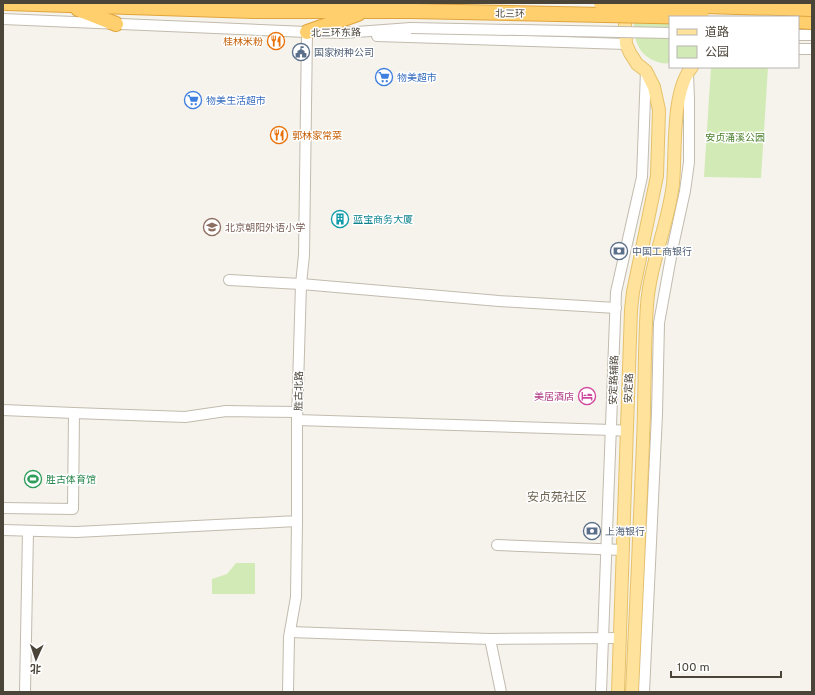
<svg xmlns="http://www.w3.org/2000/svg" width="815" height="695" viewBox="0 0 815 695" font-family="Overpass,'Noto Sans SC',sans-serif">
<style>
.green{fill:#d2eab5}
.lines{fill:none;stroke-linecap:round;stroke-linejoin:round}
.minor-casing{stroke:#c2bbae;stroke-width:12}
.major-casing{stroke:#e6c16a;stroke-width:14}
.highway-casing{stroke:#e0a43c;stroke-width:16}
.minor{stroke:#fff;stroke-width:10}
.major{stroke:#ffe39c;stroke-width:12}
.highway{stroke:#ffcf6e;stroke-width:14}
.minor-bridge-casing{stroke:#c2bbae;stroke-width:12;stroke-linecap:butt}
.highway-bridge-casing{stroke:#e0a43c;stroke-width:16;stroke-linecap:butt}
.minor-bridge{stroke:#fff;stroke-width:10}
.highway-bridge{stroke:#ffcf6e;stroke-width:14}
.labels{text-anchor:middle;stroke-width:3;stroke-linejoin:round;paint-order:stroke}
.street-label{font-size:10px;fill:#4b4439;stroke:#fff}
.food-label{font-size:10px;fill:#c56008;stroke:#fff;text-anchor:end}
.service-label{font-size:10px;fill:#4e5e75;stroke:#fff;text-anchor:start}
.shop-label{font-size:10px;fill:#366cbe;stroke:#fff;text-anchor:start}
.park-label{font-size:10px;fill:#4a7f2a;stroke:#fff}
.culture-label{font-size:10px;fill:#0d838f;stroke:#fff;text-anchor:start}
.education-label{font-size:10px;fill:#785e54;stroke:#fff;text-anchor:start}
.hotel-label{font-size:10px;fill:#b23c85;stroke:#fff;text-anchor:end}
.leisure-label{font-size:10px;fill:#27864d;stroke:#fff;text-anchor:start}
.quarter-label{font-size:12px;fill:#6e6250;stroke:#fff}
</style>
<rect width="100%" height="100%" fill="#f6f3ec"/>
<g class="green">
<path d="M634,3L670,17V63C664,64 660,63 655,61C630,51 634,25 634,3Z"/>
<polygon points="711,67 768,67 761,178 704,177"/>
<polygon points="236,563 255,563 255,594 212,594 212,579 227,574"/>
</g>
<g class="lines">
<g class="minor-casing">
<g id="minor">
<polyline points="3,19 307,32 343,33 411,28"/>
<polyline points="307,32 304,255 301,284 297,420 612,430 627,431"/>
<polyline points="798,35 812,35"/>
<polyline points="377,36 626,44"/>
<polyline points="798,49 812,49"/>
<polyline points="229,280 301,284 499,301 616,308"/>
<polyline points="3,410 74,413"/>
<polyline points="3,508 73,509 74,413 185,417 226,411 297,412"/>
<polyline points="3,530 76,532 297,521 297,420"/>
<polyline points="497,545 623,550"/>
<polyline points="290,632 490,639 620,638"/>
<polyline points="490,639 501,692"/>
<polyline points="25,692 28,531"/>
<polyline points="288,692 289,637 296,597 297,521"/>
<polyline points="601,692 616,292 642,177 646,71"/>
<polyline points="644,692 657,414 659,323 673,246 685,191 689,162 689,99 688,74"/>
</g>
</g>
<g class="major-casing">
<g id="major">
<polyline points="618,692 631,310 633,292 657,176 659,110 654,87 646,71 637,64 630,53 626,44 625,26 626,6"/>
<path d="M632,692C636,609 640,525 643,442C645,396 644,350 647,305C650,264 668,225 673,184C676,153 671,91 692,67"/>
</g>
</g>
<g class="highway-casing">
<g id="highway">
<polyline points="6,3 253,11 411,11"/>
<polyline points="78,9 116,24"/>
<polyline points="798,21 812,22"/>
<polyline points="307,32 358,14"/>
</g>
</g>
<use href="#minor" class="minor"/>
<use href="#major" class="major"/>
<use href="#highway" class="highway"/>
<g class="minor-bridge-casing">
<polyline id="minor-bridge" points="411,28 670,33"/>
</g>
<g class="highway-bridge-casing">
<g id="highway-bridge">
<polyline points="601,3 812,9"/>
<polyline points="411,11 702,17"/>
</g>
</g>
<use href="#minor-bridge" class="minor-bridge"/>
<use href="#highway-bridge" class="highway-bridge"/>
</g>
<defs>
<g id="restaurant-ring" transform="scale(0.9)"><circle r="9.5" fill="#fff" stroke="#e8710a" stroke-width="1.5"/><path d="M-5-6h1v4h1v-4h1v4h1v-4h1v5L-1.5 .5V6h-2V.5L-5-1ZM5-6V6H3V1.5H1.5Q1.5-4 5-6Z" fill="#e8710a"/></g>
<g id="civic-ring" transform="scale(0.9)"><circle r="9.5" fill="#fff" stroke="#5c6f8a" stroke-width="1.5"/><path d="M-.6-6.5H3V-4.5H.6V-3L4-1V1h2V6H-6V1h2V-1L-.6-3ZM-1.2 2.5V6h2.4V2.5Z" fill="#5c6f8a"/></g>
<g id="supermarket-ring" transform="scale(0.9)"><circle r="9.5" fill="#fff" stroke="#3f7fe0" stroke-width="1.5"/><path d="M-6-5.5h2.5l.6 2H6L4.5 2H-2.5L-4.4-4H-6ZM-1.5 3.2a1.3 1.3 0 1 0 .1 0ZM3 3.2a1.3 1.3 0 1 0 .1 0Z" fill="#3f7fe0"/></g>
<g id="building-ring" transform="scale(0.9)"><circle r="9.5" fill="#fff" stroke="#0f9aa8" stroke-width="1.5"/><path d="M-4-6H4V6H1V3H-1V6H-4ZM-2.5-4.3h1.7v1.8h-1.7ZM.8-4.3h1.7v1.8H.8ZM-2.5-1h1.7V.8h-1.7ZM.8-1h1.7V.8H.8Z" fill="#0f9aa8"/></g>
<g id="school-ring" transform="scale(0.9)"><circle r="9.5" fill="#fff" stroke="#8d6e63" stroke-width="1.5"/><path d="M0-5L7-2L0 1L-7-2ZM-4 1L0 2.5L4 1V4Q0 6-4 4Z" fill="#8d6e63"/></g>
<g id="bank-ring" transform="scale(0.9)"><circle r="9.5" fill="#fff" stroke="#5c6f8a" stroke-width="1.5"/><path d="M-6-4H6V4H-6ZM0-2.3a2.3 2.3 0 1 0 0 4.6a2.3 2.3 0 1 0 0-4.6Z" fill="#5c6f8a"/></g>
<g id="hotel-ring" transform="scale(0.9)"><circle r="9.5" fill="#fff" stroke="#d1479c" stroke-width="1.5"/><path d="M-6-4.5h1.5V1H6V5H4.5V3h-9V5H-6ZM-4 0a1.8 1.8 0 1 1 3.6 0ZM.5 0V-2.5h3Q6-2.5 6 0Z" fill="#d1479c"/></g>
<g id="stadium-ring" transform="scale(0.9)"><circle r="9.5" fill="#fff" stroke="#2e9e5b" stroke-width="1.5"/><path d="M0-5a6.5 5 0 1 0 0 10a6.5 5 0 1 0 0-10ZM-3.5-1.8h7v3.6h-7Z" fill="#2e9e5b"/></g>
</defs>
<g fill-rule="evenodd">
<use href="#restaurant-ring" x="276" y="41"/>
<use href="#civic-ring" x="301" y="52"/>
<use href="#supermarket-ring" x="384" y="77"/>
<use href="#supermarket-ring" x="193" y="100"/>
<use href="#restaurant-ring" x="279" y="135"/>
<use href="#building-ring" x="340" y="219"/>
<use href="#school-ring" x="212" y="227"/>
<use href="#bank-ring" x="619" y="251"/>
<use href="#hotel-ring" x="587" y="396"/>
<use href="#stadium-ring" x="33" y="479"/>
<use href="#bank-ring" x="592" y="531"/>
</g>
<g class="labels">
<g class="street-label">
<text transform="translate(510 13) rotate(1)" y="4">北三环</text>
<text transform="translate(336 32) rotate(-1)" y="4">北三环东路</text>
<text transform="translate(613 380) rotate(-88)" y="4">安定路辅路</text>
<text transform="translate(628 388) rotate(-88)" y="4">安定路</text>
<text transform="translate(298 391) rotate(-89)" y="4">胜古北路</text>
</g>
<g class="food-label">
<text x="263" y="45">桂林米粉</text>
<text x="292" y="139" text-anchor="start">郭林家常菜</text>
</g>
<g class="service-label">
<text x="314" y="56">国家树种公司</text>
<text x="632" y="255">中国工商银行</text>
<text x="605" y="535">上海银行</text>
</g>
<g class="shop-label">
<text x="397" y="81">物美超市</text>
<text x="206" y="104">物美生活超市</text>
</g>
<g class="park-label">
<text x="735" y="141">安贞涌溪公园</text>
</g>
<g class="culture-label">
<text x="353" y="223">蓝宝商务大厦</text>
</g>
<g class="education-label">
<text x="225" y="231">北京朝阳外语小学</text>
</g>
<g class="hotel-label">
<text x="574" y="400">美居酒店</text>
</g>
<g class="leisure-label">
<text x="46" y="483">胜古体育馆</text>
</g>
<g class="quarter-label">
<text x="557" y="501">安贞苑社区</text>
</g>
</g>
<rect width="815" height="695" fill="none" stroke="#4b4439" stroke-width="8"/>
<rect x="669" y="16" width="130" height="52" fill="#ffffff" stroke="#b7b4b0"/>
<rect x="677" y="29" width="20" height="6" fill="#ffe39c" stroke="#b7b4b0"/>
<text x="705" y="36" font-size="12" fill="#4b4439">道路</text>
<rect x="677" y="46" width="20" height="12" fill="#d2eab5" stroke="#b7b4b0"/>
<text x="705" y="56" font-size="12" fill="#4b4439">公园</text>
<g transform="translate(36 659) rotate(183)" stroke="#ffffff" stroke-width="3" paint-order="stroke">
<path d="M0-3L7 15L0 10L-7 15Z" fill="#4b4439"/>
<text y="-6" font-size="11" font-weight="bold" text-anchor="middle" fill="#4b4439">北</text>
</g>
<path d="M671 671v6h110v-6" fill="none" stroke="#4b4439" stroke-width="2"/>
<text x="677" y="671" font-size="12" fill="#4b4439" stroke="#ffffff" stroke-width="3" paint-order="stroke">100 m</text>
</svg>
